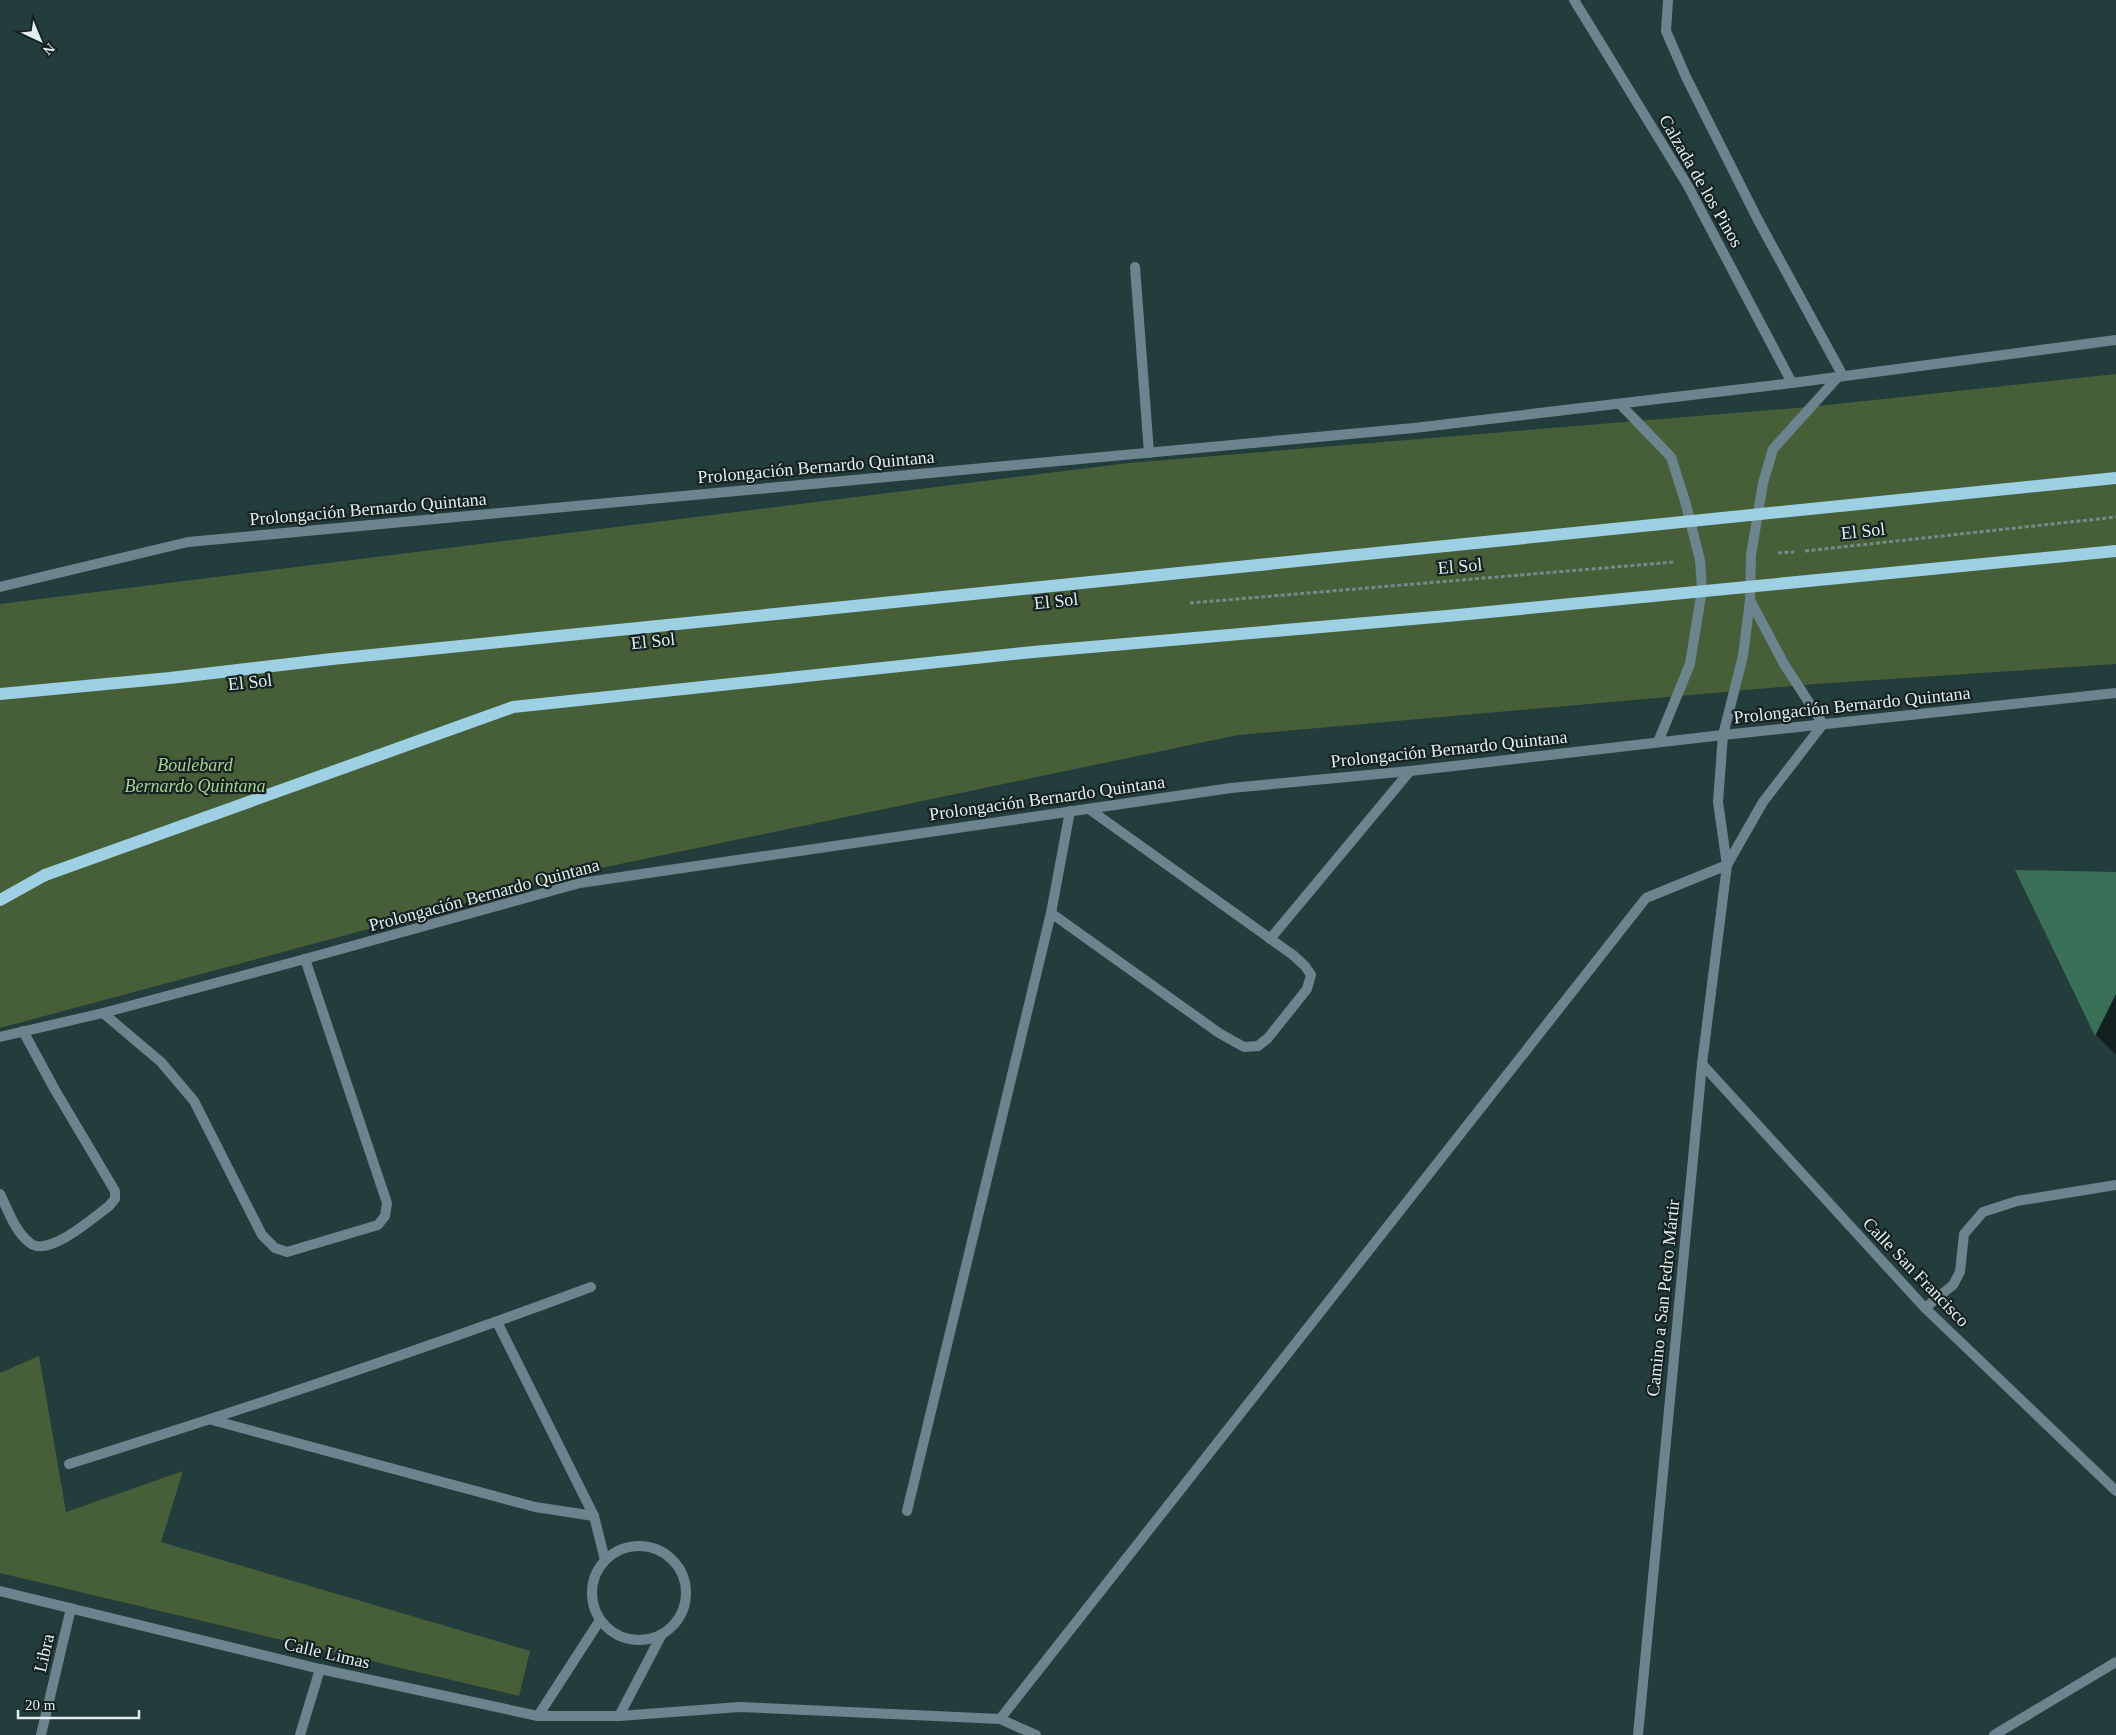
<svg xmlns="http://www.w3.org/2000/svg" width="2116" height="1735" viewBox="0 0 2116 1735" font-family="Georgia,serif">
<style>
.green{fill:#475f38}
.shadow{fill:#0007}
.building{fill:#3a7058}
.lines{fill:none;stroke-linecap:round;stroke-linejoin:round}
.path{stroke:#758b8a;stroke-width:3;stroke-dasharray:4 2.5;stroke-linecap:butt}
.service{stroke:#6c848d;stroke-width:10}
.minor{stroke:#6c848d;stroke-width:10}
.tertiary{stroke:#6c848d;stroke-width:10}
.primary{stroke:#9cd0e2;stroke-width:12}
.primary-bridge{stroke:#9cd0e2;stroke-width:12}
.labels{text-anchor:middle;stroke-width:4.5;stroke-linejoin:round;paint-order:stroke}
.street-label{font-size:18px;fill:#e1f0ef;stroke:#162121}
.park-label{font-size:18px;font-style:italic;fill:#a9d290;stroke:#162121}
</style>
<rect width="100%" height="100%" fill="#233d3c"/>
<g class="green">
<polygon points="2116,374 2116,664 1815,684 1238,735 577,873 0,1028 0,604 1129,463 1819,406"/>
<polygon points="39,1356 66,1512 183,1471 161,1542 530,1651 519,1696 0,1573 0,1373"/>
</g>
<polygon class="shadow" points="2017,871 2116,873 2116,1055 2096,1035"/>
<polygon class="building" points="2015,870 2116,872 2116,994 2095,1036"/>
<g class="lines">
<g class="path">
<polyline points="1805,551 2116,517"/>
<polyline points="1778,553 1794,552"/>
<polyline points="1190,603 1674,562"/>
</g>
<g class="service">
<polyline points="1668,0 1666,31 1686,77 1758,220 1843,376"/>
<polyline points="1135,267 1149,453"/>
<polyline points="1070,811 1051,913 1219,1033 1244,1047 1258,1046 1268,1038 1307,989 1311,975 1305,966 1293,955 1089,809"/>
<polyline points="1270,939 1410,771"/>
<polyline points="103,1013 161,1062 194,1101 262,1235 275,1248 287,1252 378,1225 385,1216 387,1203 305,959"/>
<path d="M0,1194C8,1210 15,1232 30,1243C48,1258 93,1218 109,1206L115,1199V1191L55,1090L23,1031"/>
<polyline points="907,1511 1051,913"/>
</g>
<g class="minor">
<polyline points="1574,0 1688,186 1792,383"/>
<polyline points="1702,1064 1925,1308 2116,1491"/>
<polyline points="1925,1308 1953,1285 1960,1272 1964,1234 1983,1212 2017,1201 2116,1185"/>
<polyline points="497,1322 594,1516 605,1560"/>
<polyline points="212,1420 535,1507 594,1516"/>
<path d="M69,1464C245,1409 419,1351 591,1287"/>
<circle cx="639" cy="1593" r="47"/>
<polyline points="0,1591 320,1669 538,1716 619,1716 740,1707 1000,1719 1036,1735"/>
<polyline points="538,1716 600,1620"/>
<polyline points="619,1716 661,1636"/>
<polyline points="1000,1719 1646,898 1727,865"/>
<polyline points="41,1735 71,1608"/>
<polyline points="300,1735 320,1669"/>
<polyline points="1994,1735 2116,1662"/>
</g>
<g class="tertiary">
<polyline points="1620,404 1671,457 1685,501 1700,560 1702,590 1690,664 1658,742"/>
<polyline points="0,587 188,542 1414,428 1792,383 2116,340"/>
<polyline points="1750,600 1784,664 1823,724"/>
<polyline points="1727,865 1763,802 1823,724"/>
<polyline points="0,1037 103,1013 305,959 580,883 1231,788 1410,771 1723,735 2116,693"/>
<polyline points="1638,1735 1702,1064 1727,865 1718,802 1723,735 1743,656 1750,600 1751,555 1763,483 1773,449 1838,377"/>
</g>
<polyline class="primary" points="0,900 45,875"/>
<g class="primary-bridge">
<polyline points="0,694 170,678 332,659 2116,478"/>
<polyline points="45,875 513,707 1033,652 1458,615 2116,551"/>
</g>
</g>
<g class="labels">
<g class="street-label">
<text transform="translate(1701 181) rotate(60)" y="6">Calzada de los Pinos</text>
<text transform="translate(816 467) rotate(-5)" y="6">Prolongación Bernardo Quintana</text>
<text transform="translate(368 509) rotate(-5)" y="6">Prolongación Bernardo Quintana</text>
<text transform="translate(1863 531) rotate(-6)" y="6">El Sol</text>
<text transform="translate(1460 566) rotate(-5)" y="6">El Sol</text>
<text transform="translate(1056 601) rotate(-6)" y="6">El Sol</text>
<text transform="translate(653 641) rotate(-6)" y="6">El Sol</text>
<text transform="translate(250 682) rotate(-6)" y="6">El Sol</text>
<text transform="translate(1852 705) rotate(-6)" y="6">Prolongación Bernardo Quintana</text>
<text transform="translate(1449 749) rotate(-6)" y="6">Prolongación Bernardo Quintana</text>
<text transform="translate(1047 798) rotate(-8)" y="6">Prolongación Bernardo Quintana</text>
<text transform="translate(484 895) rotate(-15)" y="6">Prolongación Bernardo Quintana</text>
<text transform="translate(1916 1272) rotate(46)" y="6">Calle San Francisco</text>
<text transform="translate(1663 1298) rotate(-84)" y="6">Camino a San Pedro Mártir</text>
<text transform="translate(44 1653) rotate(-77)" y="6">Libra</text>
<text transform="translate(327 1653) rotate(13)" y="6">Calle Limas</text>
</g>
<g class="park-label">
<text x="195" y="771">Boulebard<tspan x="195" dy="21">Bernardo Quintana</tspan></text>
</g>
</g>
<g transform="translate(40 40) rotate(136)" stroke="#162121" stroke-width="4" paint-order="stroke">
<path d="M0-4L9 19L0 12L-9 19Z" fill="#e1f0ef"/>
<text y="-8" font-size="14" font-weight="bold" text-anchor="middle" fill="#e1f0ef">N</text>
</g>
<path d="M18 1710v8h121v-8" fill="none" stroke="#e1f0ef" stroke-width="2.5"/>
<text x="25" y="1710" font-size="15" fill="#e1f0ef" stroke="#162121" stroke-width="4" paint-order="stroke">20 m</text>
</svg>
